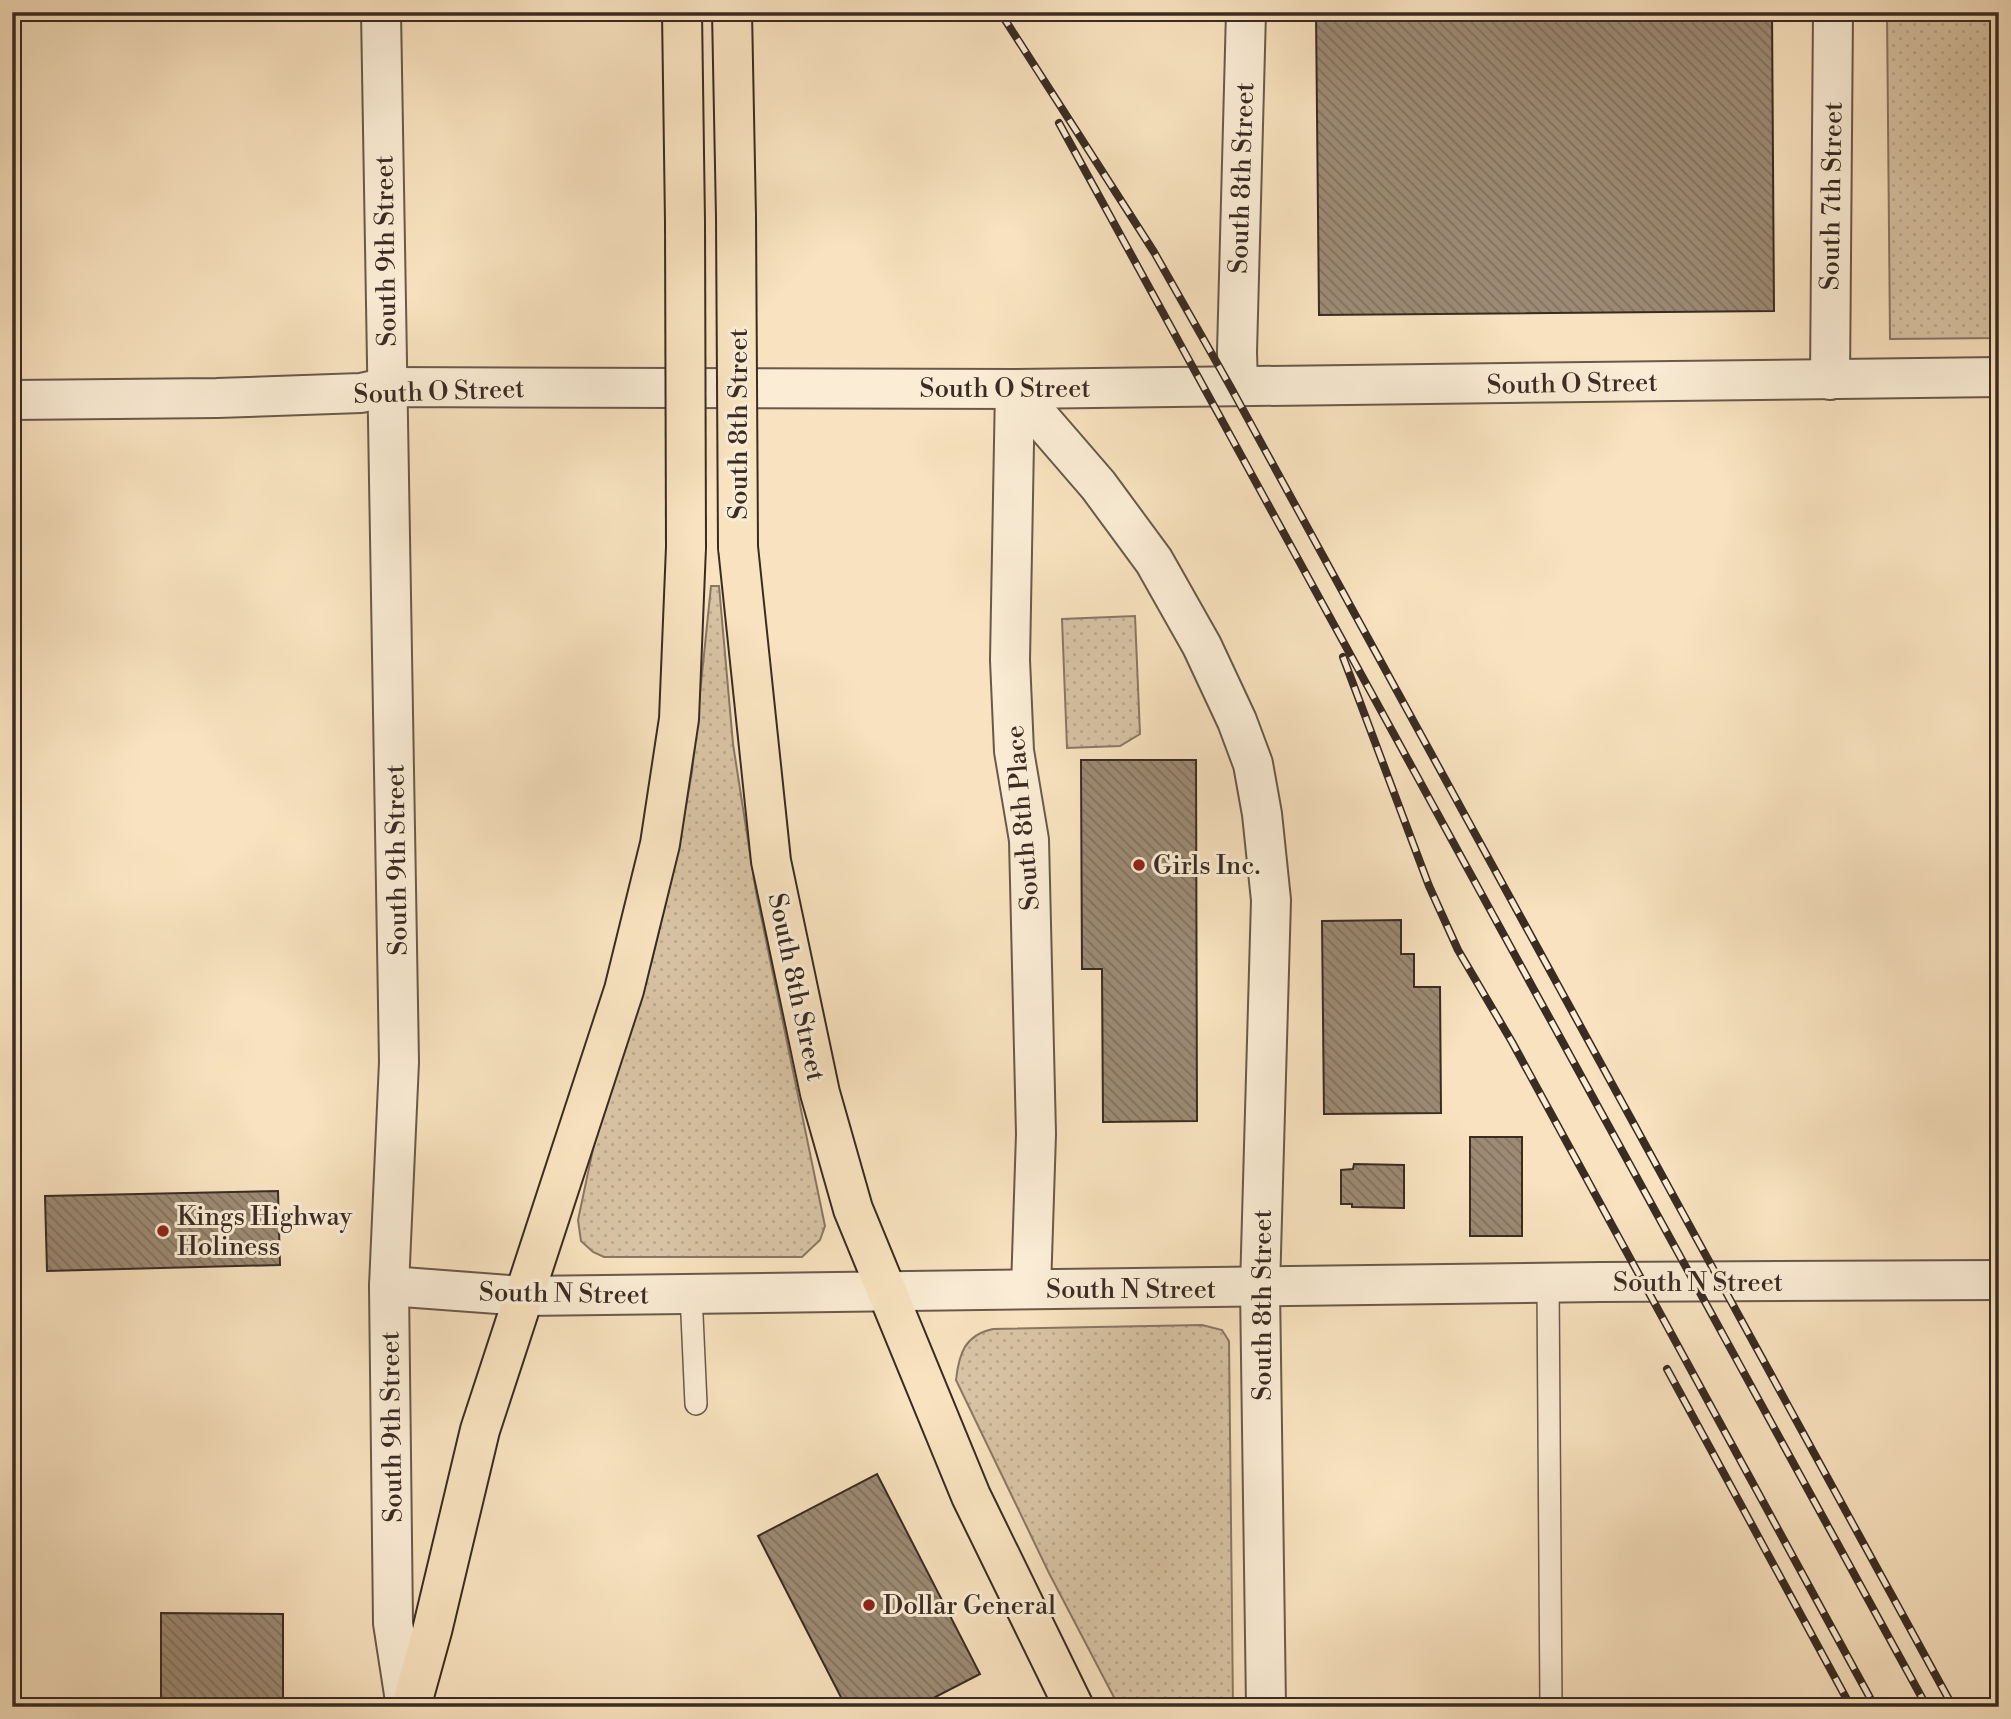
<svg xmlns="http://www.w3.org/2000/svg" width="2011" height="1719" viewBox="0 0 2011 1719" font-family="'Libre Bodoni',serif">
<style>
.grass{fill:url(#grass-dots);stroke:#897764;stroke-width:2}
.building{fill:url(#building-back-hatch);stroke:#3a2b23;stroke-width:2}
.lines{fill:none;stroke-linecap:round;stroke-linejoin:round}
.lane-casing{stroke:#6a594a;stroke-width:24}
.street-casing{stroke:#6a594a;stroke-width:42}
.highway-casing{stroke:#3a2b23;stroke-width:42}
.lane{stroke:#faecd5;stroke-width:21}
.street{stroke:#faecd5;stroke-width:38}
.highway{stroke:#f8e2bf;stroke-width:38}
.rail-casing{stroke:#3a2b23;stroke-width:8}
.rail{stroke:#faecd5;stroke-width:5;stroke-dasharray:16;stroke-linecap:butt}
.highway-bridge-casing{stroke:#3a2b23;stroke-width:42;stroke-linecap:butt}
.highway-bridge{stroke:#f8e2bf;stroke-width:38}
.poi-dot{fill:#8f2418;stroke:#faecd5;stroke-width:2.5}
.labels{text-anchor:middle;stroke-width:6;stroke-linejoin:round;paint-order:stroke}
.street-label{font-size:26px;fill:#3a2b23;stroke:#faecd5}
.poi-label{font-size:26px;fill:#3a2b23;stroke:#faecd5;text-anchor:start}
</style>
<defs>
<pattern id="grass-dots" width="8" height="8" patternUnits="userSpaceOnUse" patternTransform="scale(1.75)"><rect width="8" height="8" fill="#d8c3a4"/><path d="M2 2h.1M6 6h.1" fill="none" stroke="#baa88d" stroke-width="1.8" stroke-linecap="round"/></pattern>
<pattern id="building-back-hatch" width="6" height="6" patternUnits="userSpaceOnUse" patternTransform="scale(1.75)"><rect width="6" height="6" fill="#9d8a74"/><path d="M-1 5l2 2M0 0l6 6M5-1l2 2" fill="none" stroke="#81715f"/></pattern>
</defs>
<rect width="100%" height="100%" fill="#f8e2bf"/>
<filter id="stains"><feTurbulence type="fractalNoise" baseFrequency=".00286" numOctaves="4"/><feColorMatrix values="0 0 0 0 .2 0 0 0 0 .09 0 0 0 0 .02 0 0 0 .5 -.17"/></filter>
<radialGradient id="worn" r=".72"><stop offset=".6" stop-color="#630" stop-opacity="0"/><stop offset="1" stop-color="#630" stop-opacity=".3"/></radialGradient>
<g class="grass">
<polygon points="1887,12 1999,12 1999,338 1890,339"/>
<polygon points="711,586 719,586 733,744 756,892 825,1226 820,1240 802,1257 604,1257 593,1252 581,1241 578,1220 597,1130 651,964 676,860 692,772"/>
<polygon points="1135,616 1140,734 1120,746 1067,748 1062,619"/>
<path d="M1202,1325L1222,1330L1229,1341L1233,1707H1119L1049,1573L956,1380C959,1353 965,1335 993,1329Z"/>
</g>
<g class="building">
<polygon points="1316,12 1772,12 1774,311 1319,315"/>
<polygon points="1081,760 1196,760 1197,1121 1103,1122 1102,969 1082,969"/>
<polygon points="1401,920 1401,954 1414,954 1414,987 1440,987 1441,1113 1324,1114 1322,921"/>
<rect x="1470" y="1137" width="52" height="99"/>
<polygon points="1354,1164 1404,1165 1404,1208 1352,1207 1352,1204 1341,1204 1341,1170 1353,1169"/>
<polygon points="278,1191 280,1265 47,1271 45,1196"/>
<polygon points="877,1474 980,1674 916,1707 846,1707 758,1536"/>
<polygon points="161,1613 283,1614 283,1707 161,1707"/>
</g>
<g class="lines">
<g class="lane-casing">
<g id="lane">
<polyline points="1548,1283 1551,1707"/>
<polyline points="691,1293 696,1404"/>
</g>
</g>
<g class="street-casing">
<g id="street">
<polyline points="381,12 399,1062 389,1286 393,1623 406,1707"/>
<polyline points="1830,380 1833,12"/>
<polyline points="1238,386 1237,352 1246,12"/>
<polyline points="1015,389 1098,485 1154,561 1202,646 1237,721 1253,764 1262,814 1271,900 1260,1288 1266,1707"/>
<polyline points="1015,389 1010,660 1014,751 1029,840 1036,1134 1031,1289"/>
<polyline points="12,400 217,398 361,393 388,387 1015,389 1999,377"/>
<polyline points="389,1286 524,1296 1601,1282 1999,1280"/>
</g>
</g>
<g class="highway-casing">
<g id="highway">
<polyline points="682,12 685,222"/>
<polyline points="732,12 736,217"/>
<polyline points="738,547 771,861 820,1093 853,1209 971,1496 1074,1707"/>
<polyline points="411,1707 432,1631 480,1430 624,990 660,844 679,719 686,547"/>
</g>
</g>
<use href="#lane" class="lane"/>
<use href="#street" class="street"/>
<use href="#highway" class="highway"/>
<g class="rail-casing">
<g id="rail">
<polyline points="1000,12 1154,252 1230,386 1953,1707"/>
<polyline points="1059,123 1927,1707"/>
<polyline points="1343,657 1429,886 1458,950 1512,1042 1875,1707"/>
<polyline points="1667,1369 1851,1707"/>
</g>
</g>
<use href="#rail" class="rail"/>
<g class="highway-bridge-casing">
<g id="highway-bridge">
<polyline points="736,217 738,547"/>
<polyline points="685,222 686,547"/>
</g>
</g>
<use href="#highway-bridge" class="highway-bridge"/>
</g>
<g class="poi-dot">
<circle cx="1139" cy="865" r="7"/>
<circle cx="163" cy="1231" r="7"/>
<circle cx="869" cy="1605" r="7"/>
</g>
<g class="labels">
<g class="street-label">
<text transform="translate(1241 178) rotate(-88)" y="9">South 8th Street</text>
<text transform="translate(1831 196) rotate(-89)" y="9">South 7th Street</text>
<text transform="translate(385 251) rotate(-91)" y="9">South 9th Street</text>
<text transform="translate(1572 383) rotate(-1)" y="9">South O Street</text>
<text x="1005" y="397">South O Street</text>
<text transform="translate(439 391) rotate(-2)" y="9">South O Street</text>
<text transform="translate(738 424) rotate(-90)" y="9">South 8th Street</text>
<text transform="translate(1022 818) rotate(-95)" y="9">South 8th Place</text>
<text transform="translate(396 860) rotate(-91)" y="9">South 9th Street</text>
<text transform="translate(797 987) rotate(78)" y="9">South 8th Street</text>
<text x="1698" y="1291">South N Street</text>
<text x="1131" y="1298">South N Street</text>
<text transform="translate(564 1293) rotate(1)" y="9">South N Street</text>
<text transform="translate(1262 1305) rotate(-90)" y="9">South 8th Street</text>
<text transform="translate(391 1427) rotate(-91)" y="9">South 9th Street</text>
</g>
<g class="poi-label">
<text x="1153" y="874">Girls Inc.</text>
<text x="177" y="1225">Kings Highway<tspan x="177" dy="30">Holiness</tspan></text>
<text x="883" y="1614">Dollar General</text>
</g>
</g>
<rect width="2011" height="1719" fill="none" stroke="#f8e2bf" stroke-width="42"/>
<rect x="14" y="14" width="1983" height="1691" fill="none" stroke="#3a2b23" stroke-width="3.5"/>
<rect x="21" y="21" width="1969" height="1677" fill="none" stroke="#3a2b23" stroke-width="2"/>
<rect width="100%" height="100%" filter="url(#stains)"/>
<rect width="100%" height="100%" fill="url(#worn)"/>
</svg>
